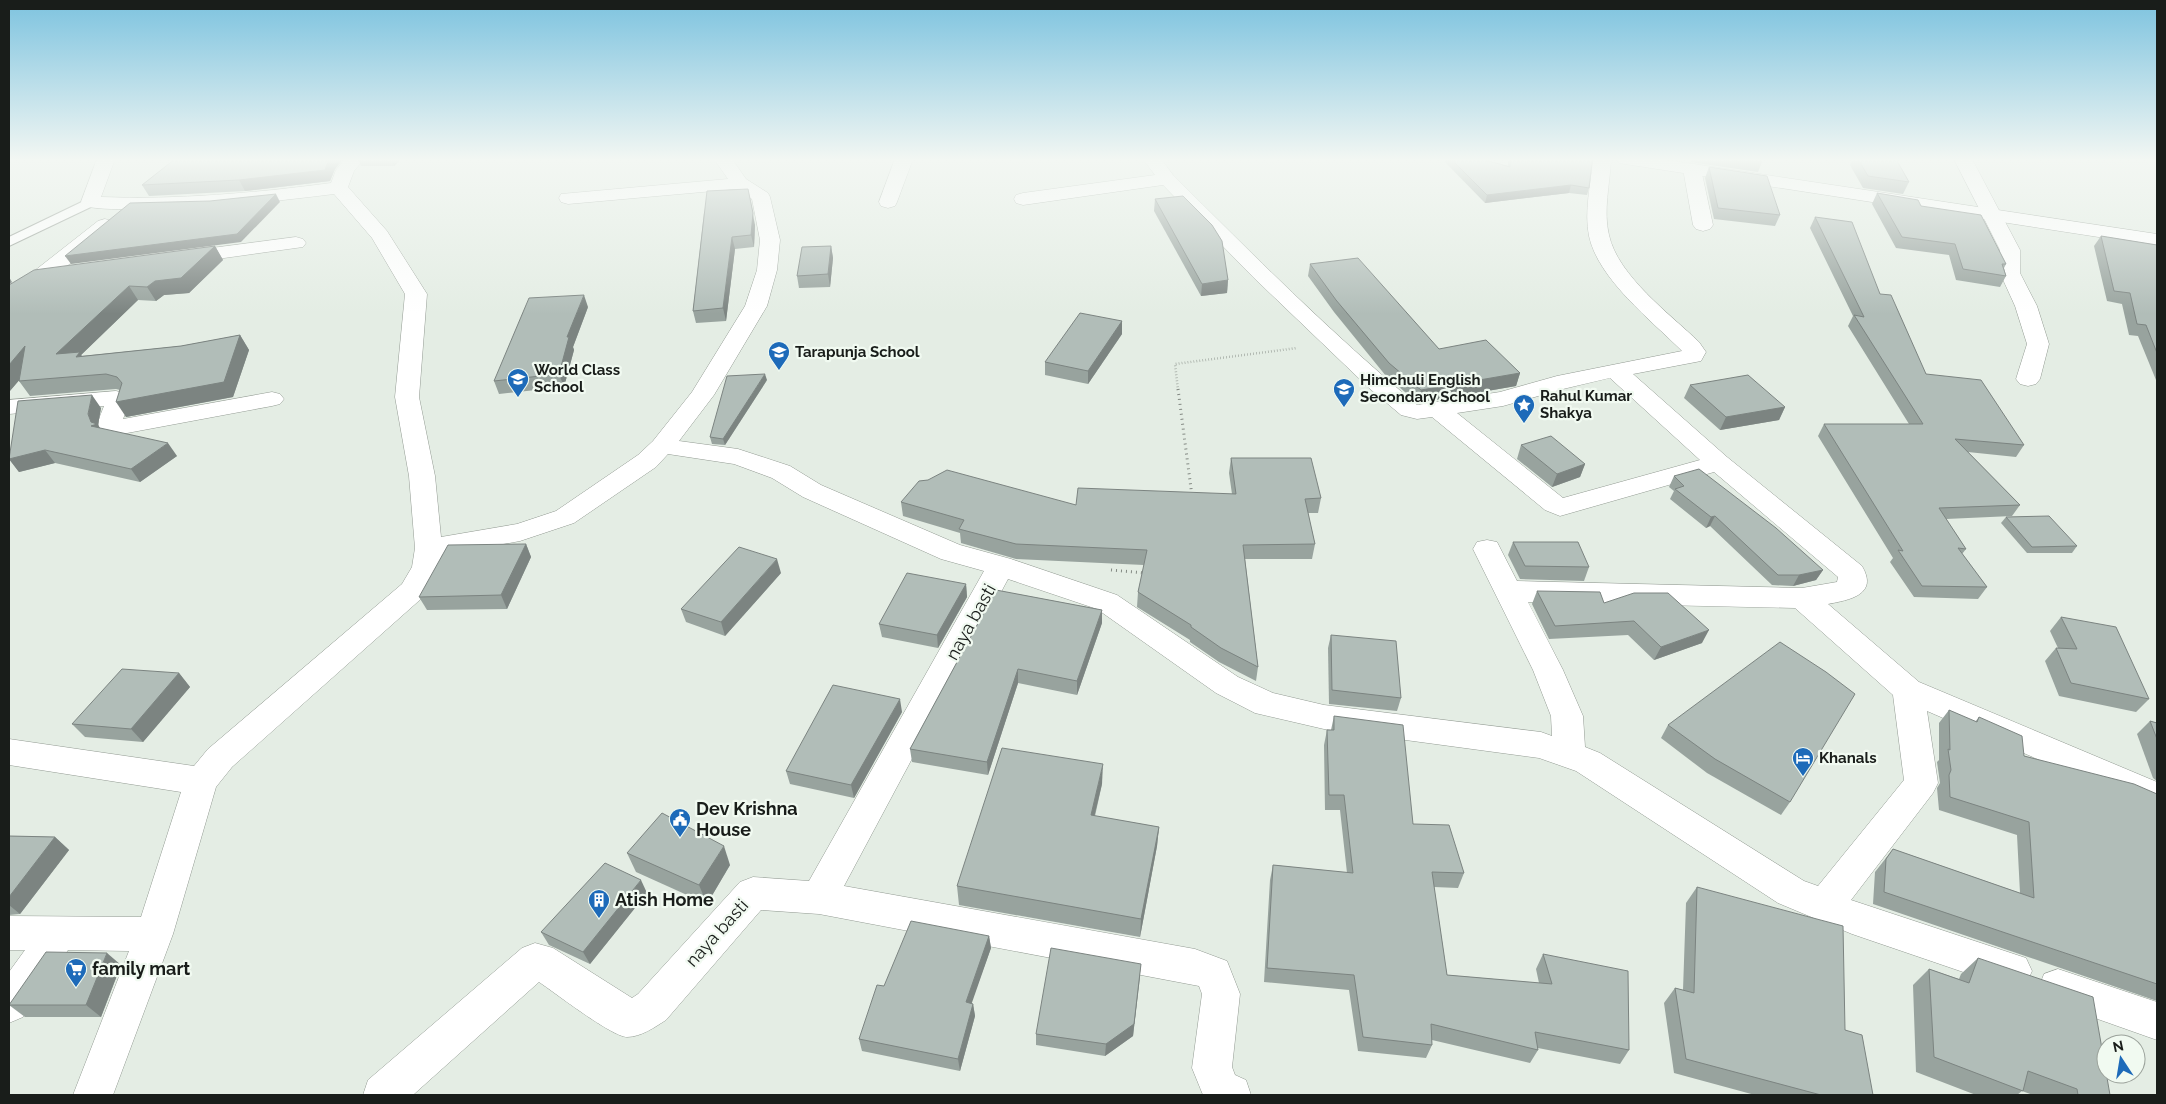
<svg xmlns="http://www.w3.org/2000/svg" width="2166" height="1104" viewBox="0 0 2166 1104" font-family="Raleway,sans-serif">
<style>
.lines{fill:none;stroke-linecap:round;stroke-linejoin:round}
.service-casing{stroke:#939b93;stroke-width:2}
.minor-casing{stroke:#939b93;stroke-width:1}
.secondary-casing{stroke:#939b93;stroke-width:1}
.path-far1{stroke:#848a84;stroke-width:2.5;stroke-dasharray:0.5 2.5;stroke-linecap:butt}
.path{stroke:#848a84;stroke-width:3;stroke-dasharray:1 4;stroke-linecap:butt}
.service{fill:#fff;fill-rule:evenodd}
.minor{fill:#fff;fill-rule:evenodd}
.secondary{fill:#fff;fill-rule:evenodd}
.wall{fill:#98a39e}
.shaded-wall{fill:#7c8481}
.building{fill:#b1bdb8;stroke:#7c8481}
.labels{text-anchor:middle;stroke-width:4.5;stroke-linejoin:round;paint-order:stroke}
.poi-label{font-size:15px;font-weight:bold;fill:#191d1a;stroke:#f1faf1;text-anchor:start}
.near-street-label{font-size:18px;fill:#191d1a;stroke:#f1faf1}
.near-poi-label{font-size:18px;font-weight:bold;fill:#191d1a;stroke:#f1faf1;text-anchor:start}
</style>
<rect width="100%" height="100%" fill="#e4ede4"/>
<g class="lines">
<g class="service-casing">
<polygon id="service" points="90,198 95,199 97,202 95,205 9,246 9,237"/>
</g>
<g class="minor-casing">
<g id="minor">
<path d="M97,159H115L101,197C178,200 255,193 331,183L336,170L345,159H364L354,171L348,187L387,231L427,294L419,397L435,476L441,537L517,524L556,511L638,455L653,441L692,392L745,306L757,270L760,240L752,199L736,189L568,204L561,202L559,198L561,194L728,179L714,159H732L746,179L768,193L770,197L780,240L777,270L767,306L714,395L679,441L738,449L790,466L821,485L960,545L1011,559L1117,595L1238,677L1273,693L1324,705L1541,732L1552,736L1551,716L1533,670L1473,549L1477,542L1487,540L1497,542L1517,581L1802,588L1837,582L1838,577L1714,472L1560,516L1545,510L1432,417L1417,419L1401,415L1369,388L1253,277L1163,185L1023,205L1016,203L1014,199L1016,195L1023,193L1155,175L1143,159H1161L1173,175C1252,254 1331,333 1417,405L1500,392L1557,376L1682,351C1652,321 1598,279 1589,236C1584,211 1591,184 1593,159H1611C1610,184 1603,211 1609,235C1618,276 1670,314 1699,342L1706,352L1701,361L1633,374L1727,457L1862,566C1879,595 1849,600 1828,604L1919,682L2157,782V811L1927,711L1938,783L1933,793L1851,900L2026,958L2032,971L2026,984L2013,989L1852,934L1778,903L1576,771L1539,758L1324,729L1255,713L1216,693L1097,609L1008,579L844,886L1195,949L1227,961L1240,994L1232,1067L1235,1075L1246,1080L1251,1095H1203L1192,1068L1202,994L1199,986L819,914L761,910L666,1020C655,1027 641,1037 627,1037C612,1037 554,992 539,982L413,1095H363L368,1080L522,948L535,943L553,948L632,998L638,994L740,882L753,877L809,881L984,571L941,559L803,497L772,478L734,464L668,454L656,467L574,523L520,541L442,555L440,567L422,598L232,767L216,787L173,934L113,1095H73L129,951L68,950L23,1017L9,1023V972L25,950H9V916L141,917L181,792L9,765V739L194,766L208,749L402,584L412,567L415,548L409,476L395,397L405,294L372,238L334,194C270,202 205,209 140,209C122,209 101,210 83,206L81,202ZM1610,378L1700,460L1563,498L1457,413L1503,406L1563,389ZM1528,602L1795,608L1893,695L1904,780L1818,886L1804,881L1600,753L1585,747L1583,716L1563,670Z"/>
<polygon points="895,159 913,159 897,202 895,206 888,208 881,206 879,202"/>
<polygon points="1954,159 1972,159 2020,250 2020,273 2037,306 2049,344 2040,379 2036,384 2028,386 2020,384 2016,379 2027,344 2015,306 2000,273 2000,250"/>
<polygon points="1692,164 1698,165 1701,169 1713,225 1710,229 1703,231 1696,229 1693,225 1683,169 1686,165"/>
<path d="M105,219L112,221L115,225L112,229C88,248 37,295 9,301V286L33,272L98,221Z"/>
<polygon points="296,237 303,239 306,243 303,247 181,264 174,262 171,258 174,254 181,252"/>
<path d="M116,391L127,394L131,399L123,419L272,392L280,394L284,399L280,404L272,406L111,436L102,434C95,424 100,417 104,406L9,414V400Z"/>
<polygon points="2058,969 2157,1002 2157,1040 2044,1000 2039,987 2044,974"/>
</g>
</g>
<g class="secondary-casing">
<polygon id="secondary" points="1616,159 1660,159 2157,234 2157,246 1625,164 1619,163"/>
</g>
<polyline class="path-far1" points="1178,390 1175,364 1297,348"/>
<g class="path">
<polyline points="1178,389 1192,496"/>
<polyline points="1111,570 1145,573"/>
</g>
<use href="#service" class="service"/>
<use href="#minor" class="minor"/>
<use href="#secondary" class="secondary"/>
</g>
<g class="wall">
<polygon points="175,159 343,159 335,169 330,181 245,191 149,196 142,185"/>
<polygon points="358,159 401,159 394,166 361,166"/>
<polygon points="1442,159 1482,159 1508,166 1508,159 1592,159 1589,188 1587,195 1569,193 1485,203"/>
<polygon points="1691,159 1761,159 1762,162 1758,172 1690,162"/>
<polygon points="1853,159 1896,159 1909,182 1903,194 1863,188 1850,165"/>
<polygon points="1709,167 1780,215 1775,226 1714,219 1705,178"/>
<polygon points="1877,193 1921,206 2006,264 2004,268 2006,276 2000,287 1956,280 1949,255 1896,248 1872,204"/>
<polygon points="1155,199 1228,280 1227,293 1201,296 1154,211"/>
<polygon points="704,213 755,225 754,247 735,249 726,321 696,323 693,311"/>
<polygon points="1815,217 1880,294 1926,374 2024,445 2016,457 1968,452 2020,505 2012,516 1946,519 1966,549 1962,554 1987,587 1978,599 1914,597 1890,562 1893,558 1818,436 1824,424 1909,424 1848,326 1853,316 1810,228"/>
<polygon points="2101,236 2157,245 2157,380 2156,380 2138,336 2129,335 2122,304 2107,301 2094,246"/>
<polygon points="215,246 223,260 189,293 164,295 156,301 138,300 81,355 82,356 181,346 240,335 249,350 233,397 126,417 120,390 116,389 30,396 19,381 19,380 9,392 9,285"/>
<polygon points="831,246 833,258 830,287 799,288 797,276"/>
<polygon points="1310,264 1439,349 1520,373 1516,386 1418,403 1386,376 1334,312 1308,276"/>
<polygon points="588,307 573,347 574,350 564,387 499,394 494,381"/>
<polygon points="1122,321 1122,334 1088,384 1045,375 1045,362"/>
<polygon points="767,380 725,445 712,444 710,437"/>
<polygon points="1690,385 1785,407 1779,420 1720,430 1684,398"/>
<polygon points="101,408 98,425 100,428 177,456 140,482 55,463 19,472 9,459"/>
<polygon points="1521,445 1585,464 1580,477 1552,487 1517,459"/>
<polygon points="1231,458 1321,498 1318,513 1308,513 1315,544 1312,559 1245,559 1258,667 1256,681 1219,662 1190,642 1190,640 1137,607 1138,592 1144,565 1016,559 961,543 960,533 903,516 901,502 1076,505 1232,494 1229,473"/>
<polygon points="1674,476 1823,570 1816,580 1793,586 1772,585 1710,526 1706,528 1670,499 1674,491 1669,487"/>
<polygon points="2006,517 2077,546 2072,553 2027,553 2001,523"/>
<polygon points="1513,542 1589,567 1584,581 1520,579 1508,555"/>
<polygon points="526,544 531,557 507,609 427,610 419,597"/>
<polygon points="781,573 725,636 686,622 681,609"/>
<polygon points="966,584 967,597 938,648 882,637 879,624"/>
<polygon points="996,590 1102,610 1102,623 1077,695 1018,683 988,775 912,762 910,749"/>
<polygon points="1537,591 1604,603 1702,643 1654,660 1628,635 1549,639 1532,604"/>
<polygon points="2061,617 2149,699 2136,712 2059,696 2045,661 2056,648 2058,648 2050,631"/>
<polygon points="1331,635 1401,698 1397,711 1329,704 1328,648"/>
<polygon points="179,673 190,687 143,742 85,737 72,724"/>
<polygon points="1949,710 1975,722 1979,717 2024,756 2157,794 2157,1001 1873,904 1875,872 1893,849 2020,893 2017,835 1939,810 1937,788 1940,783 1937,762 1939,760 1939,723"/>
<polygon points="902,712 854,798 790,784 786,771"/>
<polygon points="1334,716 1413,824 1464,873 1458,888 1434,887 1447,975 1539,983 1536,969 1543,954 1629,1050 1620,1064 1538,1048 1538,1050 1530,1063 1432,1040 1432,1045 1426,1058 1358,1051 1349,990 1264,982 1270,880 1273,865 1347,873 1340,810 1325,810 1324,745 1327,730 1331,730"/>
<polygon points="2150,721 2157,723 2157,781 2153,778 2137,734"/>
<polygon points="1668,725 1790,802 1781,815 1707,773 1661,738"/>
<polygon points="1102,784 1095,816 1159,827 1157,846 1140,937 959,905 957,886"/>
<polygon points="9,836 55,837 69,850 20,914 9,915"/>
<polygon points="627,853 730,865 707,904 636,872"/>
<polygon points="1697,887 1845,1030 1873,1095 1755,1095 1674,1073 1664,1003 1675,988 1683,990 1686,903"/>
<polygon points="647,893 590,964 549,945 541,932"/>
<polygon points="989,936 991,948 971,1003 973,1004 975,1016 960,1071 862,1051 859,1039 884,986"/>
<polygon points="1978,958 2110,1095 2033,1095 2022,1091 2017,1095 1976,1095 1916,1072 1913,985 1929,969 1959,979 1961,974"/>
<polygon points="121,965 101,1017 25,1017 9,1005"/>
<polygon points="1140,977 1133,1036 1105,1056 1036,1045 1036,1034"/>
</g>
<g class="shaded-wall">
<polygon points="329,159 343,159 335,169 330,181 245,191 239,180"/>
<polygon points="391,159 401,159 394,166"/>
<polygon points="1571,185 1569,193 1485,203 1487,195"/>
<polygon points="748,189 755,225 754,247 751,235"/>
<polygon points="276,194 280,202 241,242 71,264 65,256"/>
<polygon points="732,237 735,249 726,321 723,308"/>
<polygon points="215,246 223,260 189,293 164,295 156,301 147,287 155,281"/>
<polygon points="831,246 833,258 830,287 828,274"/>
<polygon points="9,277 12,282 9,285"/>
<polygon points="1228,280 1227,293 1201,296 1202,284"/>
<polygon points="129,286 138,300 81,355 90,367 56,354"/>
<polygon points="584,295 588,307 573,347 574,350 564,387 559,374 567,337"/>
<polygon points="1122,321 1122,334 1088,384 1088,371"/>
<polygon points="240,335 249,350 233,397 126,417 116,402"/>
<polygon points="25,346 36,361 9,392 9,365"/>
<polygon points="1520,373 1516,386 1418,403 1421,390"/>
<polygon points="765,374 767,380 725,445 723,439"/>
<polygon points="92,395 101,408 98,425 106,437 91,426 91,422 88,414"/>
<polygon points="1785,407 1779,420 1720,430 1726,417"/>
<polygon points="168,443 177,456 140,482 131,469"/>
<polygon points="45,450 55,463 19,472 9,459"/>
<polygon points="1585,464 1580,477 1552,487 1557,474"/>
<polygon points="1715,516 1710,526 1706,528 1711,517"/>
<polygon points="526,544 531,557 507,609 501,595"/>
<polygon points="777,559 781,573 725,636 721,622"/>
<polygon points="1823,570 1816,580 1793,586 1799,575"/>
<polygon points="966,584 967,597 938,648 937,635"/>
<polygon points="1102,610 1102,623 1077,695 1077,681"/>
<polygon points="1709,630 1702,643 1654,660 1661,647"/>
<polygon points="1018,669 1018,683 988,775 987,762"/>
<polygon points="179,673 190,687 143,742 131,729"/>
<polygon points="900,699 902,712 854,798 851,785"/>
<polygon points="1103,764 1102,784 1090,834 1091,815"/>
<polygon points="1159,827 1157,846 1140,937 1141,919"/>
<polygon points="55,837 69,850 20,914 9,905 9,897"/>
<polygon points="724,846 730,865 707,904 699,885"/>
<polygon points="641,880 647,893 590,964 583,952"/>
<polygon points="989,936 991,948 968,1014 966,1002"/>
<polygon points="107,953 121,965 101,1017 86,1005"/>
<polygon points="1141,964 1133,1036 1105,1056 1106,1044"/>
<polygon points="973,1004 975,1016 960,1071 958,1059"/>
</g>
<g class="building">
<polygon points="175,159 329,159 325,170 239,180 142,185"/>
<polygon points="1451,159 1482,159 1510,167 1510,159 1592,159 1592,163 1589,188 1571,185 1487,195"/>
<polygon points="1738,159 1761,159 1762,162"/>
<polygon points="1858,159 1896,159 1909,182 1868,176"/>
<polygon points="1709,167 1767,176 1780,215 1718,208"/>
<polygon points="748,189 753,213 751,235 732,237 723,308 693,311 707,191"/>
<polygon points="1877,193 1918,200 1921,206 1981,215 2005,262 2006,264 2002,264 2006,276 1963,269 1955,244 1902,237"/>
<polygon points="276,194 237,234 65,256 130,203 210,201"/>
<polygon points="1183,196 1212,225 1222,241 1228,280 1202,284 1155,199"/>
<polygon points="1815,217 1852,222 1880,294 1891,295 1926,374 1981,380 2024,445 1955,439 2020,505 1939,508 1966,549 1958,548 1987,587 1922,586 1898,550 1903,551 1824,424 1923,424 1854,315 1864,317"/>
<polygon points="2101,236 2157,245 2157,353 2146,325 2137,324 2130,293 2114,291"/>
<polygon points="215,246 181,278 155,281 147,287 129,286 56,354 80,352 76,357 181,346 240,335 224,382 116,402 122,383 117,377 106,374 19,381 25,346 9,365 9,285 34,270"/>
<polygon points="831,246 828,274 797,276 802,247"/>
<polygon points="1358,258 1439,349 1486,340 1520,373 1421,390 1389,363 1336,300 1310,264"/>
<polygon points="584,295 567,337 569,337 559,374 494,381 529,298"/>
<polygon points="1080,313 1122,321 1088,371 1045,362"/>
<polygon points="765,374 723,439 710,437 727,376"/>
<polygon points="1748,375 1785,407 1726,417 1690,385"/>
<polygon points="92,395 88,414 91,422 97,424 91,426 168,443 131,469 45,450 9,459 18,401"/>
<polygon points="1551,436 1585,464 1557,474 1521,445"/>
<polygon points="1231,458 1311,458 1321,498 1305,499 1315,544 1243,545 1258,667 1221,648 1191,627 1191,625 1138,592 1147,550 1016,544 959,529 964,520 901,502 919,481 928,480 947,470 1076,505 1078,488 1236,494"/>
<polygon points="1699,469 1776,528 1823,570 1799,575 1778,575 1715,516 1711,517 1675,489 1684,486 1674,476"/>
<polygon points="2049,516 2077,546 2032,547 2006,517"/>
<polygon points="1513,542 1578,542 1589,567 1525,566"/>
<polygon points="526,544 501,595 419,597 448,545"/>
<polygon points="739,547 777,559 721,622 681,609"/>
<polygon points="907,573 966,584 937,635 879,624"/>
<polygon points="996,590 1102,610 1077,681 1018,669 987,762 910,749"/>
<polygon points="1537,591 1600,592 1604,603 1634,593 1668,593 1709,630 1661,647 1634,621 1555,626"/>
<polygon points="2061,617 2116,627 2149,699 2071,683 2056,648 2077,649"/>
<polygon points="1331,635 1396,641 1401,698 1332,690"/>
<polygon points="1780,642 1826,672 1855,694 1790,802 1715,759 1668,725"/>
<polygon points="122,669 179,673 131,729 72,724"/>
<polygon points="833,685 900,699 851,785 786,771"/>
<polygon points="1949,710 1977,722 1979,717 2022,736 2024,756 2134,784 2157,794 2157,984 1884,892 1886,859 1893,849 2034,898 2029,822 1950,797 1949,775 1951,770 1948,749 1950,750"/>
<polygon points="1334,716 1403,725 1413,824 1449,825 1464,873 1432,872 1447,975 1552,984 1543,954 1628,971 1629,1050 1535,1032 1538,1050 1431,1024 1432,1045 1363,1037 1354,975 1267,968 1273,865 1353,873 1344,795 1329,795 1327,730 1334,730"/>
<polygon points="2150,721 2157,723 2157,739"/>
<polygon points="1002,748 1103,764 1091,815 1159,827 1141,919 957,886"/>
<polygon points="662,813 724,846 699,885 627,853"/>
<polygon points="9,836 55,837 9,897"/>
<polygon points="605,863 641,880 583,952 541,932"/>
<polygon points="1697,887 1843,926 1845,1030 1862,1035 1873,1095 1821,1095 1686,1059 1675,988 1694,993"/>
<polygon points="911,921 989,936 966,1002 973,1004 958,1059 859,1039 877,985 884,986"/>
<polygon points="1051,948 1141,964 1134,1024 1106,1044 1036,1034"/>
<polygon points="46,952 107,953 86,1005 9,1005"/>
<polygon points="1978,958 2093,997 2110,1095 2078,1095 2077,1089 2028,1071 2023,1091 1934,1057 1929,969 1969,983"/>
</g>
<linearGradient id="sky" x2="0" y2="1"><stop stop-color="#7dc3df"/><stop offset="0.51" stop-color="#f3f7f3"/><stop offset="1" stop-color="#f3f7f3" stop-opacity="0"/></linearGradient>
<rect width="2166" height="314" fill="url(#sky)"/>
<defs>
<g id="school-pin" transform="scale(1.125)"><path d="M0 17L-7.5 6A9.5 9.5 0 1 1 7.5 6Z" fill="#1d6ab9" stroke="#f1faf1"/><path d="M0-5L7-2L0 1L-7-2ZM-4 1L0 2.5L4 1V4Q0 6-4 4Z" fill="#fff"/></g>
<g id="sight-pin" transform="scale(1.125)"><path d="M0 17L-7.5 6A9.5 9.5 0 1 1 7.5 6Z" fill="#1d6ab9" stroke="#f1faf1"/><path d="M0-6L1.8-2.2L6-1.7L2.9 1.2L3.7 5.4L0 3.3L-3.7 5.4L-2.9 1.2L-6-1.7L-1.8-2.2Z" fill="#fff"/></g>
<g id="hotel-pin" transform="scale(1.125)"><path d="M0 17L-7.5 6A9.5 9.5 0 1 1 7.5 6Z" fill="#1d6ab9" stroke="#f1faf1"/><path d="M-6-4.5h1.5V1H6V5H4.5V3h-9V5H-6ZM-4 0a1.8 1.8 0 1 1 3.6 0ZM.5 0V-2.5h3Q6-2.5 6 0Z" fill="#fff"/></g>
<g id="civic-pin" transform="scale(1.125)"><path d="M0 17L-7.5 6A9.5 9.5 0 1 1 7.5 6Z" fill="#1d6ab9" stroke="#f1faf1"/><path d="M-.6-6.5H3V-4.5H.6V-3L4-1V1h2V6H-6V1h2V-1L-.6-3ZM-1.2 2.5V6h2.4V2.5Z" fill="#fff"/></g>
<g id="building-pin" transform="scale(1.125)"><path d="M0 17L-7.5 6A9.5 9.5 0 1 1 7.5 6Z" fill="#1d6ab9" stroke="#f1faf1"/><path d="M-4-6H4V6H1V3H-1V6H-4ZM-2.5-4.3h1.7v1.8h-1.7ZM.8-4.3h1.7v1.8H.8ZM-2.5-1h1.7V.8h-1.7ZM.8-1h1.7V.8H.8Z" fill="#fff"/></g>
<g id="supermarket-pin" transform="scale(1.125)"><path d="M0 17L-7.5 6A9.5 9.5 0 1 1 7.5 6Z" fill="#1d6ab9" stroke="#f1faf1"/><path d="M-6-5.5h2.5l.6 2H6L4.5 2H-2.5L-4.4-4H-6ZM-1.5 3.2a1.3 1.3 0 1 0 .1 0ZM3 3.2a1.3 1.3 0 1 0 .1 0Z" fill="#fff"/></g>
</defs>
<g fill-rule="evenodd">
<use href="#school-pin" x="779" y="352"/>
<use href="#school-pin" x="518" y="379"/>
<use href="#school-pin" x="1344" y="389"/>
<use href="#sight-pin" x="1524" y="405"/>
<use href="#hotel-pin" x="1803" y="758"/>
<use href="#civic-pin" x="680" y="819"/>
<use href="#building-pin" x="599" y="900"/>
<use href="#supermarket-pin" x="76" y="969"/>
</g>
<g class="labels">
<g class="poi-label">
<text x="795" y="357">Tarapunja School</text>
<text x="534" y="375">World Class<tspan x="534" dy="17">School</tspan></text>
<text x="1360" y="385">Himchuli English<tspan x="1360" dy="17">Secondary School</tspan></text>
<text x="1540" y="401">Rahul Kumar<tspan x="1540" dy="17">Shakya</tspan></text>
<text x="1819" y="763">Khanals</text>
</g>
<g class="near-street-label">
<text transform="translate(971 622) rotate(-61)" y="6">naya basti</text>
<text transform="translate(717 933) rotate(-48)" y="6">naya basti</text>
</g>
<g class="near-poi-label">
<text x="696" y="815">Dev Krishna<tspan x="696" dy="21">House</tspan></text>
<text x="615" y="906">Atish Home</text>
<text x="92" y="975">family mart</text>
</g>
</g>
<rect width="2166" height="1104" fill="none" stroke="#191d1a" stroke-width="20"/>
<g transform="translate(2121 1059) rotate(348)"><circle r="24" fill="#f1faf1" stroke="#9ba29b"/>
<path d="M0-4L9 19L0 12L-9 19Z" fill="#1d6ab9"/>
<text y="-8" font-size="14" font-weight="bold" text-anchor="middle" fill="#191d1a">N</text>
</g>
</svg>
